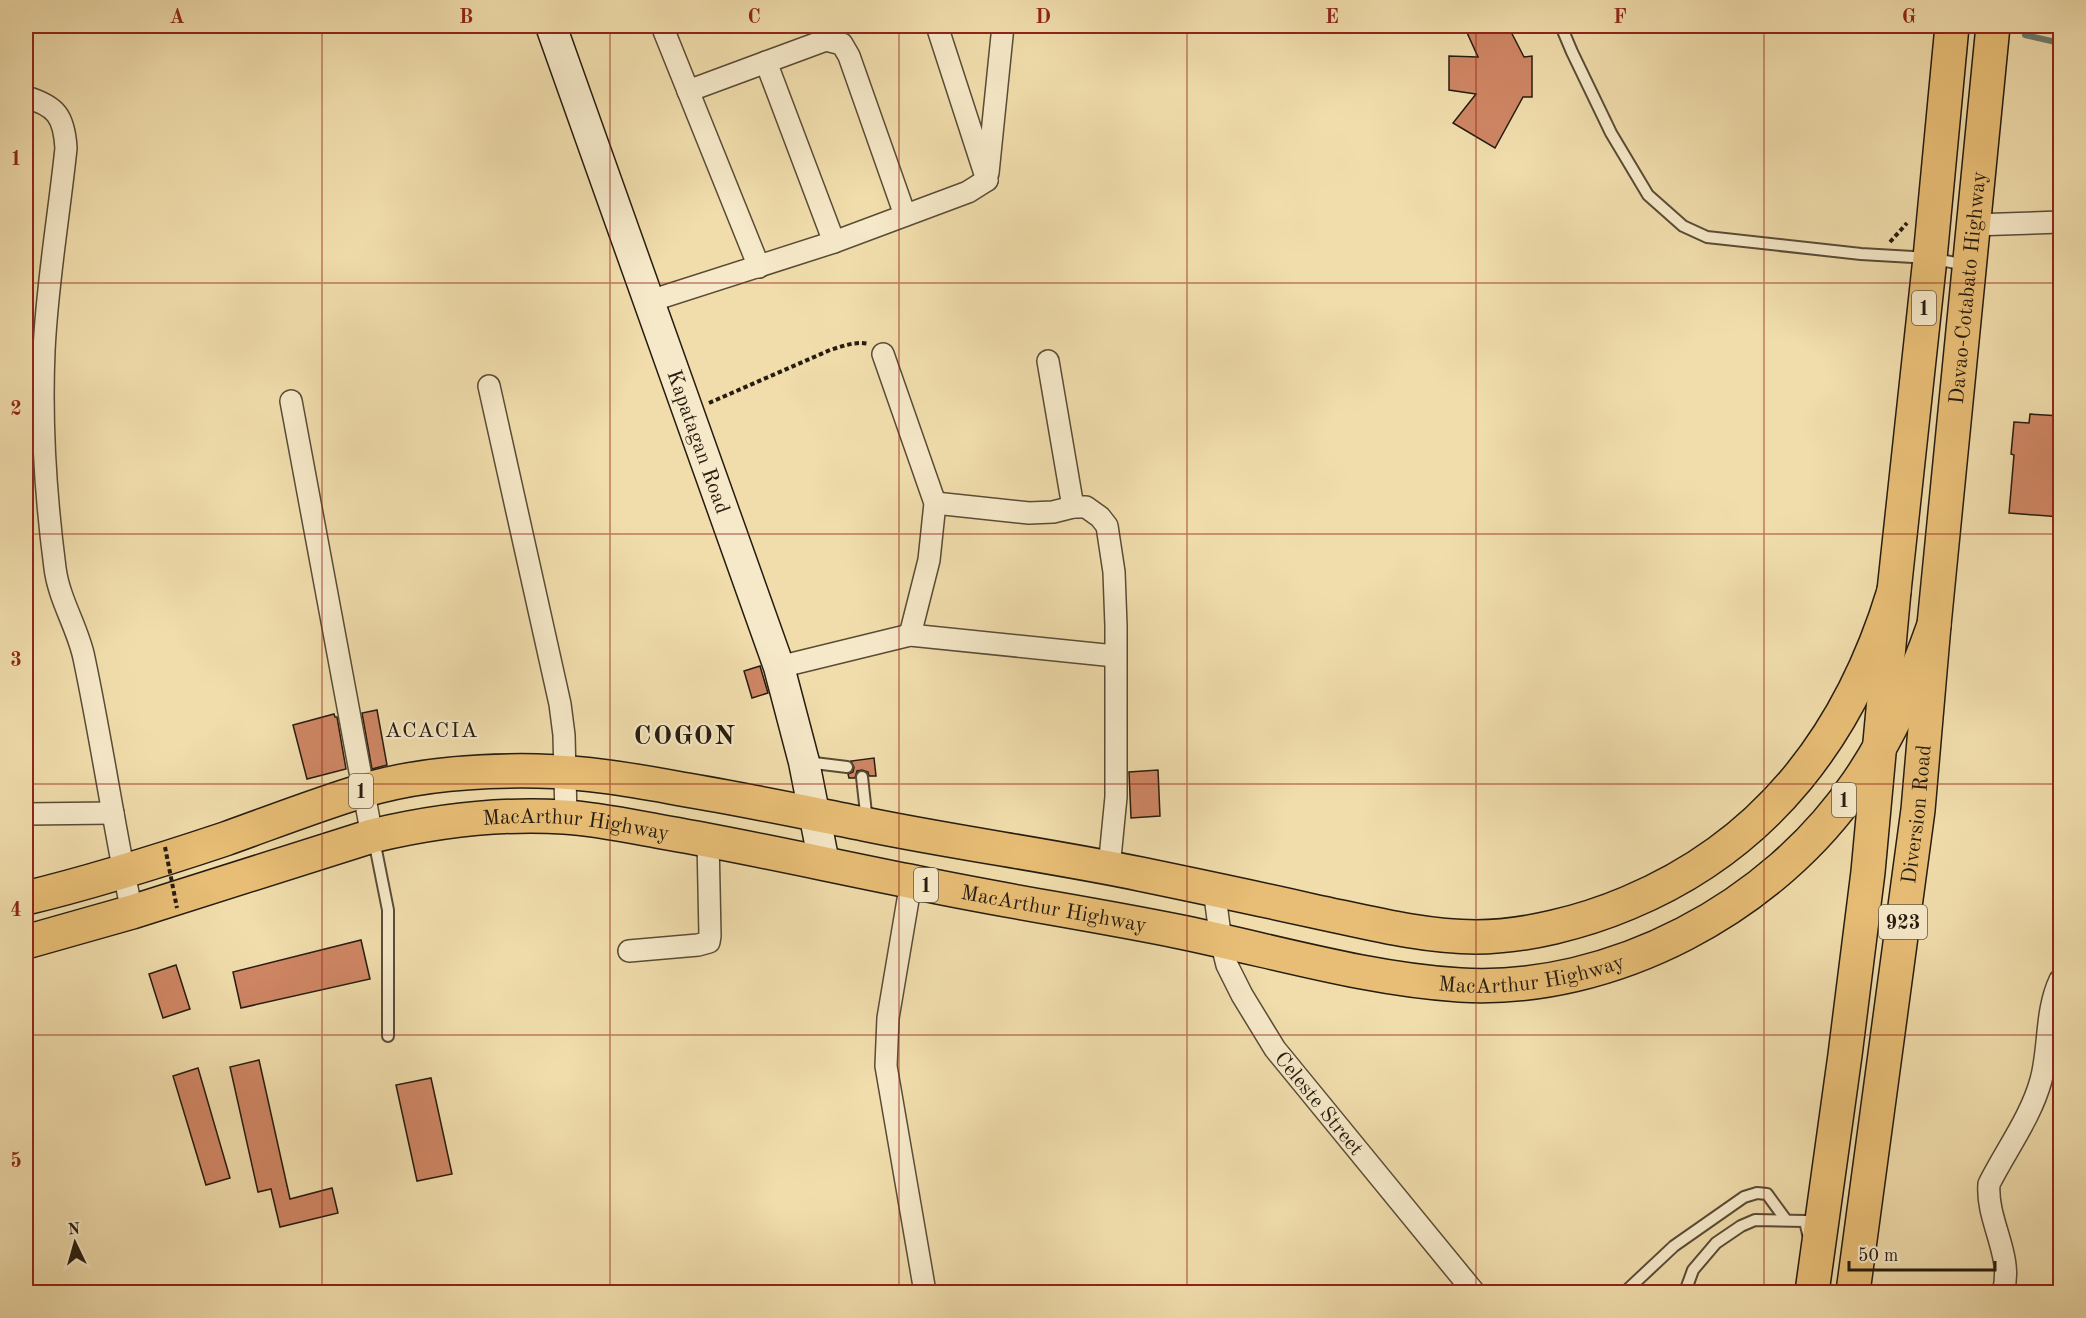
<svg xmlns="http://www.w3.org/2000/svg" width="2086" height="1318" viewBox="0 0 2086 1318" font-family="'Old Standard TT',serif">
<style>
.lines{fill:none;stroke-linecap:round;stroke-linejoin:round}
.stream{stroke:#6d7b70;stroke-width:6}
.building{fill:#cf8664;stroke:#261c0f;stroke-width:1.5}
.service-casing{stroke:#594c36;stroke-width:14}
.minor-casing{stroke:#594c36;stroke-width:24}
.secondary-casing{stroke:#261c0f;stroke-width:33}
.trunk-casing{stroke:#261c0f;stroke-width:36}
.path{stroke:#261c0f;stroke-width:4;stroke-dasharray:4.5 3;stroke-linecap:butt}
.service{stroke:#f6e9c9;stroke-width:10}
.minor{stroke:#f6e9c9;stroke-width:21}
.secondary{stroke:#f6e9c9;stroke-width:30}
.trunk{stroke:#e8be76;stroke-width:33}
.path-bridge{stroke:#261c0f;stroke-width:4;stroke-dasharray:4.5 3;stroke-linecap:butt}
.grid{fill:none;stroke:#8f2418;stroke-width:1.5;stroke-opacity:0.55}
.labels{text-anchor:middle;stroke-width:4.5;stroke-linejoin:round;paint-order:stroke}
.shield{fill:#f6e9c9;stroke:#645a47;stroke-width:1.5}
.shield-label{font-size:20px;font-weight:bold;fill:#261c0f}
.street-label{font-size:21px;fill:#261c0f;stroke:#f6e9c9}
.neighbourhood-label{font-size:22px;letter-spacing:1.5px;fill:#261c0f;stroke:#f6e9c9}
.district-label{font-size:27px;font-weight:bold;letter-spacing:1.5px;fill:#261c0f;stroke:#f6e9c9}
.neatline{fill:none;stroke:#8f2418;stroke-width:2}
.grid-label{font-size:20px;text-anchor:middle;font-weight:bold;fill:#8f2418}
</style>
<rect width="100%" height="100%" fill="#f1ddac"/>
<filter id="stains"><feTurbulence type="fractalNoise" baseFrequency=".00333" numOctaves="4"/><feColorMatrix values="0 0 0 0 .2 0 0 0 0 .09 0 0 0 0 .02 0 0 0 .5 -.17"/></filter>
<radialGradient id="worn" r=".72"><stop offset=".6" stop-color="#630" stop-opacity="0"/><stop offset="1" stop-color="#630" stop-opacity=".3"/></radialGradient>
<g class="lines">
<polyline class="stream" points="2025,35 2060,43"/>
</g>
<g class="building">
<polygon points="1464,26 1508,26 1524,57 1532,56 1532,97 1523,97 1495,148 1453,123 1476,94 1449,90 1449,56 1478,57"/>
<polygon points="2030,414 2061,416 2061,517 2009,513 2014,455 2011,454 2014,422 2029,423"/>
<polygon points="760,666 768,693 752,698 744,671"/>
<polygon points="377,710 387,765 372,769 362,713"/>
<polygon points="334,714 335,717 337,717 346,769 307,779 293,725"/>
<polygon points="874,758 876,776 869,776 868,772 862,770 857,771 855,778 849,778 848,774 853,772 854,767 851,761"/>
<polygon points="1158,770 1160,816 1131,818 1129,772"/>
<polygon points="361,940 370,979 241,1008 233,972"/>
<polygon points="176,965 190,1009 163,1018 149,974"/>
<polygon points="259,1060 290,1199 332,1188 338,1213 280,1227 271,1189 258,1192 230,1067"/>
<polygon points="198,1068 230,1178 206,1185 173,1076"/>
<polygon points="431,1078 452,1174 417,1181 396,1085"/>
</g>
<g class="lines">
<g class="service-casing">
<g id="service">
<polyline points="1561,26 1572,52 1611,133 1648,195 1683,226 1707,237 1861,254 1930,258 1966,265"/>
<polyline points="806,762 847,767"/>
<polyline points="862,777 867,822"/>
<polyline points="374,840 388,910 388,1036"/>
<polyline points="1625,1292 1674,1246 1744,1197 1757,1193 1767,1194 1786,1220"/>
<polyline points="1685,1292 1693,1270 1716,1243 1741,1226 1755,1220 1805,1221 1808,1234"/>
</g>
</g>
<g class="minor-casing">
<g id="minor">
<polyline points="662,26 759,267"/>
<polyline points="937,26 987,180"/>
<polyline points="766,62 834,242"/>
<polyline points="688,91 826,40 842,44 849,56 905,215"/>
<path d="M26,97C56,106 64,116 66,148C59,216 47,283 44,351C41,420 46,499 55,568C59,600 78,628 84,658C102,743 114,828 132,912"/>
<polyline points="988,173 1003,26"/>
<polyline points="1973,225 2060,222"/>
<polyline points="650,301 834,242 968,192 987,180"/>
<polyline points="883,354 935,503 929,560 910,635"/>
<polyline points="489,386 560,704 564,735 566,817"/>
<polyline points="291,401 372,836"/>
<polyline points="935,503 1029,513 1053,512 1073,507 1048,361"/>
<polyline points="1073,507 1086,507 1100,517 1107,526 1114,572 1116,626 1116,797 1109,868"/>
<polyline points="779,667 910,635 1115,656"/>
<polyline points="26,814 113,813"/>
<polyline points="911,882 888,1018 886,1066 925,1292"/>
<path id="s1" d="M1214,889L1221,941L1227,965L1242,995L1275,1049L1474,1292"/>
<polyline points="629,951 698,945 709,942 710,936 708,840"/>
<path d="M2003,1292C2014,1256 1986,1221 1989,1184C2006,1150 2031,1117 2041,1080C2050,1047 2045,1012 2060,980"/>
</g>
</g>
<g class="secondary-casing">
<g id="secondary">
<path id="s2" d="M551,26L779,667L804,762L824,863"/>
</g>
</g>
<g class="trunk-casing">
<g id="trunk">
<path d="M26,898C93,882 159,861 225,839C270,823 316,805 362,791C417,774 479,770 537,771C585,772 633,780 681,789C742,799 803,812 864,824C956,843 1048,855 1140,874C1198,886 1255,898 1313,911C1366,922 1422,937 1476,937C1525,937 1583,922 1628,903C1767,845 1851,733 1894,591"/>
<path id="s3" d="M26,942L132,912L372,836C435,821 500,813 564,817C598,819 634,827 668,833C749,847 828,865 909,881C997,900 1087,913 1176,931C1270,950 1364,979 1460,985C1612,994 1774,907 1858,782C1891,734 1915,679 1934,625"/>
<polyline points="1812,1292 1845,1055 1868,872 1894,591 1930,258 1952,26"/>
<path id="s4" d="M1853,1292L1918,810L1934,625L1993,26"/>
</g>
</g>
<g class="path">
<polyline points="1890,242 1907,223"/>
<path d="M709,403L830,350C843,346 855,341 869,344"/>
</g>
<use href="#service" class="service"/>
<use href="#minor" class="minor"/>
<use href="#secondary" class="secondary"/>
<use href="#trunk" class="trunk"/>
<polyline class="path-bridge" points="165,847 177,908"/>
</g>
<path class="grid" d="M322,26V1292M610,26V1292M899,26V1292M1187,26V1292M1476,26V1292M1764,26V1292M26,283H2060M26,534H2060M26,784H2060M26,1035H2060"/>
<g class="labels">
<g class="shield">
<rect x="1912" y="291" width="24" height="34" rx="4.5"/>
<rect x="349" y="774" width="24" height="34" rx="4.5"/>
<rect x="1832" y="783" width="24" height="34" rx="4.5"/>
<rect x="914" y="868" width="24" height="34" rx="4.5"/>
<rect x="1879" y="905" width="48" height="34" rx="4.5"/>
</g>
<g class="shield-label">
<text x="1924" y="315">1</text>
<text x="361" y="798">1</text>
<text x="1844" y="807">1</text>
<text x="926" y="892">1</text>
<text x="1903" y="929">923</text>
</g>
<g class="street-label">
<text dy="7" stroke="none"><textPath href="#s4" startOffset="1011">Davao-Cotabato Highway</textPath></text>
<text dy="7" stroke="none"><textPath href="#s2" startOffset="441">Kapatagan Road</textPath></text>
<text dy="7" stroke="none"><textPath href="#s4" startOffset="482">Diversion Road</textPath></text>
<text dy="7" stroke="none"><textPath href="#s3" startOffset="568">MacArthur Highway</textPath></text>
<text dy="7" stroke="none"><textPath href="#s3" startOffset="1054">MacArthur Highway</textPath></text>
<text dy="7" stroke="none"><textPath href="#s3" startOffset="1540">MacArthur Highway</textPath></text>
<text dy="7" stroke="none"><textPath href="#s1" startOffset="244">Celeste Street</textPath></text>
</g>
<g class="neighbourhood-label">
<text x="432" y="737">ACACIA</text>
</g>
<g class="district-label">
<text x="685" y="744">COGON</text>
</g>
</g>
<rect width="2086" height="1318" fill="none" stroke="#f1ddac" stroke-width="66"/>
<g transform="translate(75 1243) rotate(355)" stroke="#f6e9c9" stroke-width="4.5" paint-order="stroke">
<path d="M0-4.5L10 22L0 15L-10 22Z" fill="#261c0f"/>
<text y="-9" font-size="16" font-weight="bold" text-anchor="middle" fill="#261c0f">N</text>
</g>
<path d="M1849 1261v9h146v-9" fill="none" stroke="#261c0f" stroke-width="3"/>
<text x="1858" y="1261" font-size="18" fill="#261c0f" stroke="#f6e9c9" stroke-width="4.5" paint-order="stroke">50 m</text>
<rect x="33" y="33" width="2020" height="1252" class="neatline"/>
<g class="grid-label">
<text x="177" y="23">A</text>
<text x="466" y="23">B</text>
<text x="754" y="23">C</text>
<text x="1043" y="23">D</text>
<text x="1332" y="23">E</text>
<text x="1620" y="23">F</text>
<text x="1909" y="23">G</text>
<text x="16" y="165">1</text>
<text x="16" y="415">2</text>
<text x="16" y="666">3</text>
<text x="16" y="916">4</text>
<text x="16" y="1167">5</text>
</g>
<rect width="100%" height="100%" filter="url(#stains)"/>
<rect width="100%" height="100%" fill="url(#worn)"/>
</svg>
